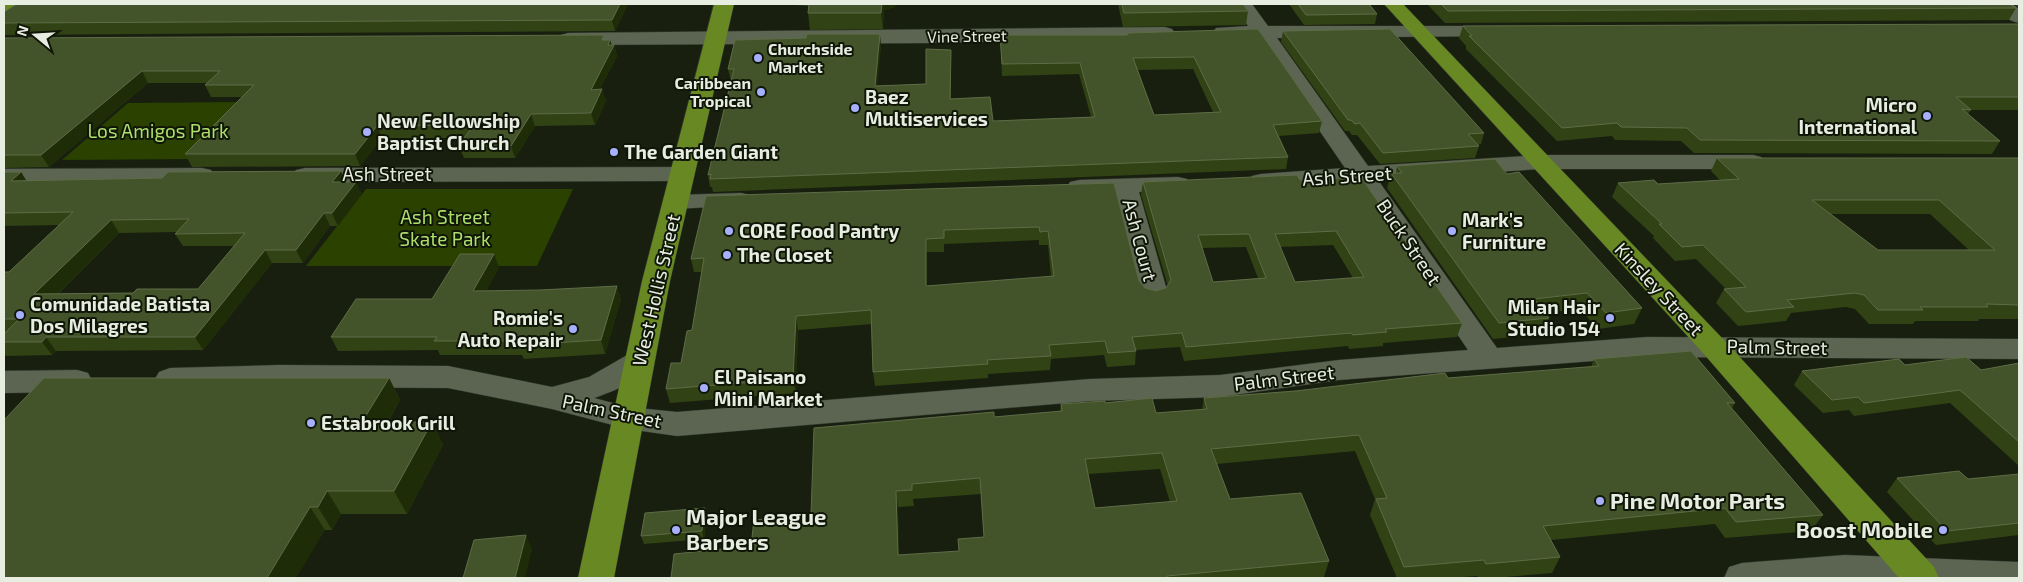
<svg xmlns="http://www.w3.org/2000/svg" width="2023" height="582" viewBox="0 0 2023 582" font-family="'Exo 2',sans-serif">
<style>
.green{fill:#2a4100}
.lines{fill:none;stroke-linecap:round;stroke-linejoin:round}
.minor-casing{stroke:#32372d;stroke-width:1}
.major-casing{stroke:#32372d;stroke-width:1}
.minor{fill:#5c6552;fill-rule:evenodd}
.major{fill:#678822;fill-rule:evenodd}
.wall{fill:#314214;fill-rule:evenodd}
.shaded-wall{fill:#1f2c08}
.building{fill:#44542a;stroke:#5e6c47;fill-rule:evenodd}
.poi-dot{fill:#a7b0fc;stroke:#0f1607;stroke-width:2}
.labels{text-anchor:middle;stroke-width:4;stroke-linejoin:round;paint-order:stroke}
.far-street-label{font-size:16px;fill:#e8ede2;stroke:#0f1607}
.far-poi-label{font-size:16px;font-weight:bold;fill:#e8ede2;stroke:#0f1607;text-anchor:start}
.poi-label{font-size:19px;font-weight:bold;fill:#e8ede2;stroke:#0f1607;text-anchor:start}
.park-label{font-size:19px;fill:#aedf6b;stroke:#0f1607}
.street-label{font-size:19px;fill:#e8ede2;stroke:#0f1607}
.near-poi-label{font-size:22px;font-weight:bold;fill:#e8ede2;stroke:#0f1607;text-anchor:start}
</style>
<rect width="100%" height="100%" fill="#181f0f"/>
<g class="green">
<polygon points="250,102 193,159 62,160 128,103"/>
<polygon points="366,189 573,189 537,266 306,266"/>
</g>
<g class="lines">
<g class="minor-casing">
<g id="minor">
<path d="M1234,4H1252L1268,26H1507L1510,30L1507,34L1500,36L1277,38L1368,166L1540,155H1753L1761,157L1765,162L1761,167L1753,169H1540L1378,180L1497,348L1647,337L2019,339V359L1647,357L1339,380L1220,397L1090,401L677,436L628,429L552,409L448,388L279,387L170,390L159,386L155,379L159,372L170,368L279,365L448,366L552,387L589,377L629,354L639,351L649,354L654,361C643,380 614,391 594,398L628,407L677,412L1090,379L1220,375L1339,360L1468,350L1354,182L1261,188L1252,186L1249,181L1252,176L1261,174L1345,168L1256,38L1216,36L1213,32L1216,28L1248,26Z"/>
<path d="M1990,4H2012L2019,9V23C2009,21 1995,13 1990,4Z"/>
<polygon points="1165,27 1172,29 1175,33 1172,37 936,43 568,45 561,43 558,39 561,35 568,33"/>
<polygon points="681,167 690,169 693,174 690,179 681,181 305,182 296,180 293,175 296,170 305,168"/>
<polygon points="202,168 211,170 214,175 211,180 202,182 4,183 4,169"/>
<polygon points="1178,177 1187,179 1190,184 1187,189 1139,192 1168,294 1164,300 1154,303 1144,300 1140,294 1115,193 1079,194 1070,192 1067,187 1070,182 1079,180"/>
<polygon points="741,193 750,195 753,200 750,205 675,209 666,207 663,202 666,197 675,195"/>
<polygon points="77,370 88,373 92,381 88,389 77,392 4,393 4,371"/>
<polygon points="1845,555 2019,562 2019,578 1724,578 1729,567 1742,563"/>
</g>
</g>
<g class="major-casing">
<g id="major">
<polygon points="4,4 17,4 11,10 4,12"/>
<polygon points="714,4 734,4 670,281 614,578 578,578 642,281"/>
<polygon points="1384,4 1403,4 1723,339 1934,567 1939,578 1899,578 1703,353"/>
</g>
</g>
<use href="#minor" class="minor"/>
<use href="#major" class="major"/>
</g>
<g class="wall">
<polygon points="628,4 615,31 4,35 4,12"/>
<polygon points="795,4 896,4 895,7 884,10 883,29 810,30 808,13 809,6 795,5"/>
<polygon points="1118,4 1243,4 1248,11 1246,25 1123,27"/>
<polygon points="1289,4 1369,4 1377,14 1375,24 1304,25"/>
<polygon points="1427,4 2009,4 2016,8 2009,20 1445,23"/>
<polygon points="2014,4 2019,4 2019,8"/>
<polygon points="2019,24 2019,110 1971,110 1968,114 2000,141 1992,154 1694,153 1681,141 1615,140 1612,136 1557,141 1466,49 1466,46 1459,38 1463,26"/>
<path d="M1258,29L1322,121L1319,133L1279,136L1288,157L1286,169L713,192L712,187H710L708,175L731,81L728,69L806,38L881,45L877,86L926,84L951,61V99L993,121L1091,117L1079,74L1002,76L1000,35H1127ZM1193,69L1213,112L1154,115L1138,70Z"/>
<polygon points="1283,31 1484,133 1481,144 1477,145 1479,146 1475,158 1380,164 1357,135 1352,135 1349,131 1345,131 1281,42"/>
<polygon points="4,38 610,40 612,45 614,45 617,56 600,89 606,101 595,125 535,126 515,158 464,158 459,146 465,138 382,138 360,166 192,167 185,154 242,97 211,97 205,85 207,83 148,83 49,167 4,168"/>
<path d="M1717,158H2019V319H1979L1978,321H1915L1913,324H1869L1855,309L1846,307L1791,313L1786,321L1738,326L1716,303L1724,289H1726L1696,259L1675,261L1653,238L1654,236L1612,197L1618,183L1658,184L1720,180L1711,171ZM1830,214H1930L1969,250H1878Z"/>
<polygon points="1397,166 1507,174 1642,308 1634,324 1598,329 1580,309 1545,313 1549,318 1542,334 1493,339 1387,188 1391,173 1396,173"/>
<path d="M4,172H21L26,181L345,182L362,194L338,226H330L303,263H272L203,350L56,351L52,355L6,356L4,353V334L5,332H4V272H9L59,225L4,226ZM177,232L175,234L183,246H234L198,289L133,293L58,294L119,233Z"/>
<path d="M1300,180L1462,323L1457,337L1383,343V346L1349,349L1348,346L1184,361L1180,347L1136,350L1135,365L1107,367L1104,355L1051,359L1050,370L988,374V378L875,386L873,372L872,324L798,330L796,393L670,403L666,389L681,363L692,330L702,272H694L691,259L1114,183L1139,281L1145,288L1156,291L1166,288L1168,286L1141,195L1143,182ZM1039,240V245H1048L1051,277L927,286V252H944V244ZM1333,245L1353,278L1295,282L1280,247ZM1246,247L1258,278L1213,282L1202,248Z"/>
<polygon points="499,267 486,291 621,299 605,354 524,359 522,355 440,355 438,350 338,351 331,337 432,299"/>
<path d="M1594,359L1735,403L1732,408L1823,515L1811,531L1725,538L1715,524L1551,540L1560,557L1552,573L1493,578H1478L1477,576L1450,578H1397L1370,515L1375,499L1355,451L1217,464L1230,499L1329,561L1324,577L1309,578H671L751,546L811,515L994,417L1060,411L1061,404L1105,403L1156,413L1202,410L1204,398L1448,378L1591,367ZM1160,469L1170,502L1095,508L1088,474ZM981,494L984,537L959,551L899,555L898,507L914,506L913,499Z"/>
<polygon points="2019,363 2019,466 1950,403 1854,416 1849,410 1823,413 1794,385 1802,371 1905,365 1981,370"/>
<polygon points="389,378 400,400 388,422 432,422 443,445 407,514 341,514 332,530 325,530 4,578"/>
<polygon points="2019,474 2019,535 1936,545 1887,492 1897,478 1968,479"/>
<polygon points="705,508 707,516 704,539 644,544 641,536"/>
</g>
<g class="shaded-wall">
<polygon points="620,4 628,4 615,31 612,20"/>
<polygon points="882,4 896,4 895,7 884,10 883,29 881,13"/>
<polygon points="880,34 881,45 876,98 875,86"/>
<polygon points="610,40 612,48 614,45 617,56 594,101 591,90"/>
<polygon points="142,71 148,83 49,167 41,155"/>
<polygon points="602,89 606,101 595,125 591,113"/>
<polygon points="531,114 535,126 515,158 511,146"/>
<polygon points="377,126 382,138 360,166 355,154"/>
<polygon points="341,171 346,184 332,182"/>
<polygon points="21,172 29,185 11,181"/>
<polygon points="356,182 362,194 338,226 332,213"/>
<polygon points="324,213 330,226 303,263 296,250"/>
<polygon points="111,220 119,233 44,307 34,294"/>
<polygon points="926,239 927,252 927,300 926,286"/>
<polygon points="265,250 272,263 203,350 195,337"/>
<polygon points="494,254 499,267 479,304 473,291"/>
<polygon points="617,286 621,299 605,354 601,340"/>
<polygon points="796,316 798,330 796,393 793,379"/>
<polygon points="46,337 56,351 52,355 42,342"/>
<polygon points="389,378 400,400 374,445 362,422"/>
<polygon points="432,422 443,445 407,514 394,491"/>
<polygon points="327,491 341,514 332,530 318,507"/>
<polygon points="896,491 898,507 900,571 898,555"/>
<polygon points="310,507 325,530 296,578 267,578"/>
<polygon points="705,508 707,516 704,539 702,531"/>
<polygon points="526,535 532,549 525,578 515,578"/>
</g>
<g class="building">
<polygon points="17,4 620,4 612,20 4,23 4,12"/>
<polygon points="809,4 882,4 881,13 808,13"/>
<polygon points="1122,4 1243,4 1248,11 1124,13"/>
<polygon points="1298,4 1369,4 1377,14 1306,15"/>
<polygon points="1441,4 2009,4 2016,8 1448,11"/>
<polygon points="2019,24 2019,97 1956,97 1971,110 1962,109 2000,141 1700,140 1687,128 1621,127 1617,123 1562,128 1469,36 1472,36 1463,26"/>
<path d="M1258,29L1322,121L1273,125L1288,157L710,179L711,174L708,175L734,69H728L735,40L806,38L807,34H880L875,86L926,84V49L951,50L950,99L990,97L993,121L1095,117L1080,63L1002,64L1000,35H1127L1128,33ZM1194,57L1221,112L1154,115L1133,58Z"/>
<polygon points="1390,29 1484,133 1468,134 1479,146 1383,153 1360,123 1355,124 1351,120 1348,120 1283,31"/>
<polygon points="604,35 602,40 610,40 608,45 614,45 591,90 602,89 591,113 531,114 511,146 459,146 473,125 377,126 355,154 185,154 254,85 205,85 220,71 142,71 41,155 4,155 4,38"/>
<path d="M1717,158H2019V305L1986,304L1988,307H1920L1923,310H1878L1864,295L1855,293L1787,300L1794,307L1746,312L1724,289L1746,287L1703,245L1682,247L1659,224H1662L1618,183L1654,180L1658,184L1739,179ZM1812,200H1939L1995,250H1878Z"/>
<polygon points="1495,159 1507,174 1519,172 1642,308 1606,313 1587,293 1534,299 1549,318 1499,323 1391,173 1402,173 1397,166"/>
<path d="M341,171L332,182H356L332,213H324L296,250H265L195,337H46L42,342H4V334L19,319H4V272H9L73,212L4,213V172H21L11,181L162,178L168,172ZM189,219L175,234L245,233L198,289H137L133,293L34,294L111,220Z"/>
<path d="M1297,175L1300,180L1361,177L1462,323L1385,329L1387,332L1353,335L1351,333L1186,347L1182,333L1132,337L1136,351L1108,353L1105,341L1049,345L1051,356L987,360L988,364L873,372L871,310L796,316L793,379L666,389L671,363H681L687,331L692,330L704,258L691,259L706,196L1114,183L1139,281L1145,288L1156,291L1166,288L1171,280L1143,182ZM1039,227L1040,232L1048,231L1054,276L926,286V239L944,238V230ZM1336,231L1364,277L1295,282L1275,234ZM1249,234L1266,278L1213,282L1198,235Z"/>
<polygon points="460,254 494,254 473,291 540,290 617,286 601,340 518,345 520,341 434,341 437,337 331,337 356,299 432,299"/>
<path d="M1691,351L1735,403H1727L1823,515L1736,522L1725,508L1543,526L1560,557L1486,564L1484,560L1404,567L1376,499L1387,498L1359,435L1211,449L1230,499L1301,493L1329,561L1167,576V578H671L674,554L751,546L754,520L811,515L814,428L994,412V417L1062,411L1061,404L1105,401V403L1152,398L1156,413L1207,409L1204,398L1296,391L1445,373L1448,378L1599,366L1594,359ZM1162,453L1177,501L1095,508L1085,459ZM980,478L984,537L958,539L959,551L898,555L896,491L912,490V484Z"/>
<polygon points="1966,357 1981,370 2019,363 2019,442 1960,390 1864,403 1858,397 1832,400 1802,371 1899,359 1905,365"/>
<polygon points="44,378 389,378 362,422 432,422 394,491 327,491 318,507 310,507 267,578 4,578 4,420"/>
<polygon points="1959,471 1968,479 2019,474 2019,523 1947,531 1897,478"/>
<polygon points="705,508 702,531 641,536 645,513"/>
<polygon points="526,535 515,578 463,578 474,540"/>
</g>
<g class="poi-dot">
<circle cx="758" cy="58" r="5"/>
<circle cx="761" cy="92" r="5"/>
<circle cx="855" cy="108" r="5"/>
<circle cx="1927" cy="116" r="5"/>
<circle cx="367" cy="132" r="5"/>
<circle cx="614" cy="152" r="5"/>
<circle cx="729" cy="231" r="5"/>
<circle cx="1452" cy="231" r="5"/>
<circle cx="727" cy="255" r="5"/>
<circle cx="20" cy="315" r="5"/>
<circle cx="1610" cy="318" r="5"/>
<circle cx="573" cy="329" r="5"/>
<circle cx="704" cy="388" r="5"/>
<circle cx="311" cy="423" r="5"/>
<circle cx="1600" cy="501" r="5"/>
<circle cx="676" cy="530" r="5"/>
<circle cx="1943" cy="530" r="5"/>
</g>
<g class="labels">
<g class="far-street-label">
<text transform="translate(967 36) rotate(-1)" y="6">Vine Street</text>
</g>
<g class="far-poi-label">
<text x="768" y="55">Churchside<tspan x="768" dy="18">Market</tspan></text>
<text x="751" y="89" text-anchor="end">Caribbean<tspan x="751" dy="18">Tropical</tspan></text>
</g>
<g class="poi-label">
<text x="865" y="104">Baez<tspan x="865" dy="22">Multiservices</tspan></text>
<text x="1917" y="112" text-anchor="end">Micro<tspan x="1917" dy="22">International</tspan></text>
<text x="377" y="128">New Fellowship<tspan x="377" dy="22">Baptist Church</tspan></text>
<text x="624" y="159">The Garden Giant</text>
<text x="1462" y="227">Mark's<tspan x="1462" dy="22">Furniture</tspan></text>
<text x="739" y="238">CORE Food Pantry</text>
<text x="737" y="262">The Closet</text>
<text x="30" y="311">Comunidade Batista<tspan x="30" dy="22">Dos Milagres</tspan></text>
<text x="1600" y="314" text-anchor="end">Milan Hair<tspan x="1600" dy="22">Studio 154</tspan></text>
<text x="563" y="325" text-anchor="end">Romie's<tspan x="563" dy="22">Auto Repair</tspan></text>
<text x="714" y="384">El Paisano<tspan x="714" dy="22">Mini Market</tspan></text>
<text x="321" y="430">Estabrook Grill</text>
</g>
<g class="park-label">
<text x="158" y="138">Los Amigos Park</text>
<text x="445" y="224">Ash Street<tspan x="445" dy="22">Skate Park</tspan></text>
</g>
<g class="street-label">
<text x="387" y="181">Ash Street</text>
<text transform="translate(1347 176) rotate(-4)" y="7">Ash Street</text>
<text transform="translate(1140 240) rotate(75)" y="7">Ash Court</text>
<text transform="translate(1409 242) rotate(56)" y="7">Buck Street</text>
<text transform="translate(1659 289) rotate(47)" y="7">Kinsley Street</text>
<text transform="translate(656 290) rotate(-77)" y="7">West Hollis Street</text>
<text transform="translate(1777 347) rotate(1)" y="7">Palm Street</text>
<text transform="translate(1284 378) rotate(-7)" y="7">Palm Street</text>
<text transform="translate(612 411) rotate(12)" y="7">Palm Street</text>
</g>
<g class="near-poi-label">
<text x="1610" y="509">Pine Motor Parts</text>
<text x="686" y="525">Major League<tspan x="686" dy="25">Barbers</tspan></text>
<text x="1933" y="538" text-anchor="end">Boost Mobile</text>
</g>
</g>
<rect width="2023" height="582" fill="none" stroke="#e8ede2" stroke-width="10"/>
<g transform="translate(35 35) rotate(288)" stroke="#0f1607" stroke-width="4" paint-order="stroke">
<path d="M0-4L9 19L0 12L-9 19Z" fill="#e8ede2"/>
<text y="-8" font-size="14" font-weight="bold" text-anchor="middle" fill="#e8ede2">N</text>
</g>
</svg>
